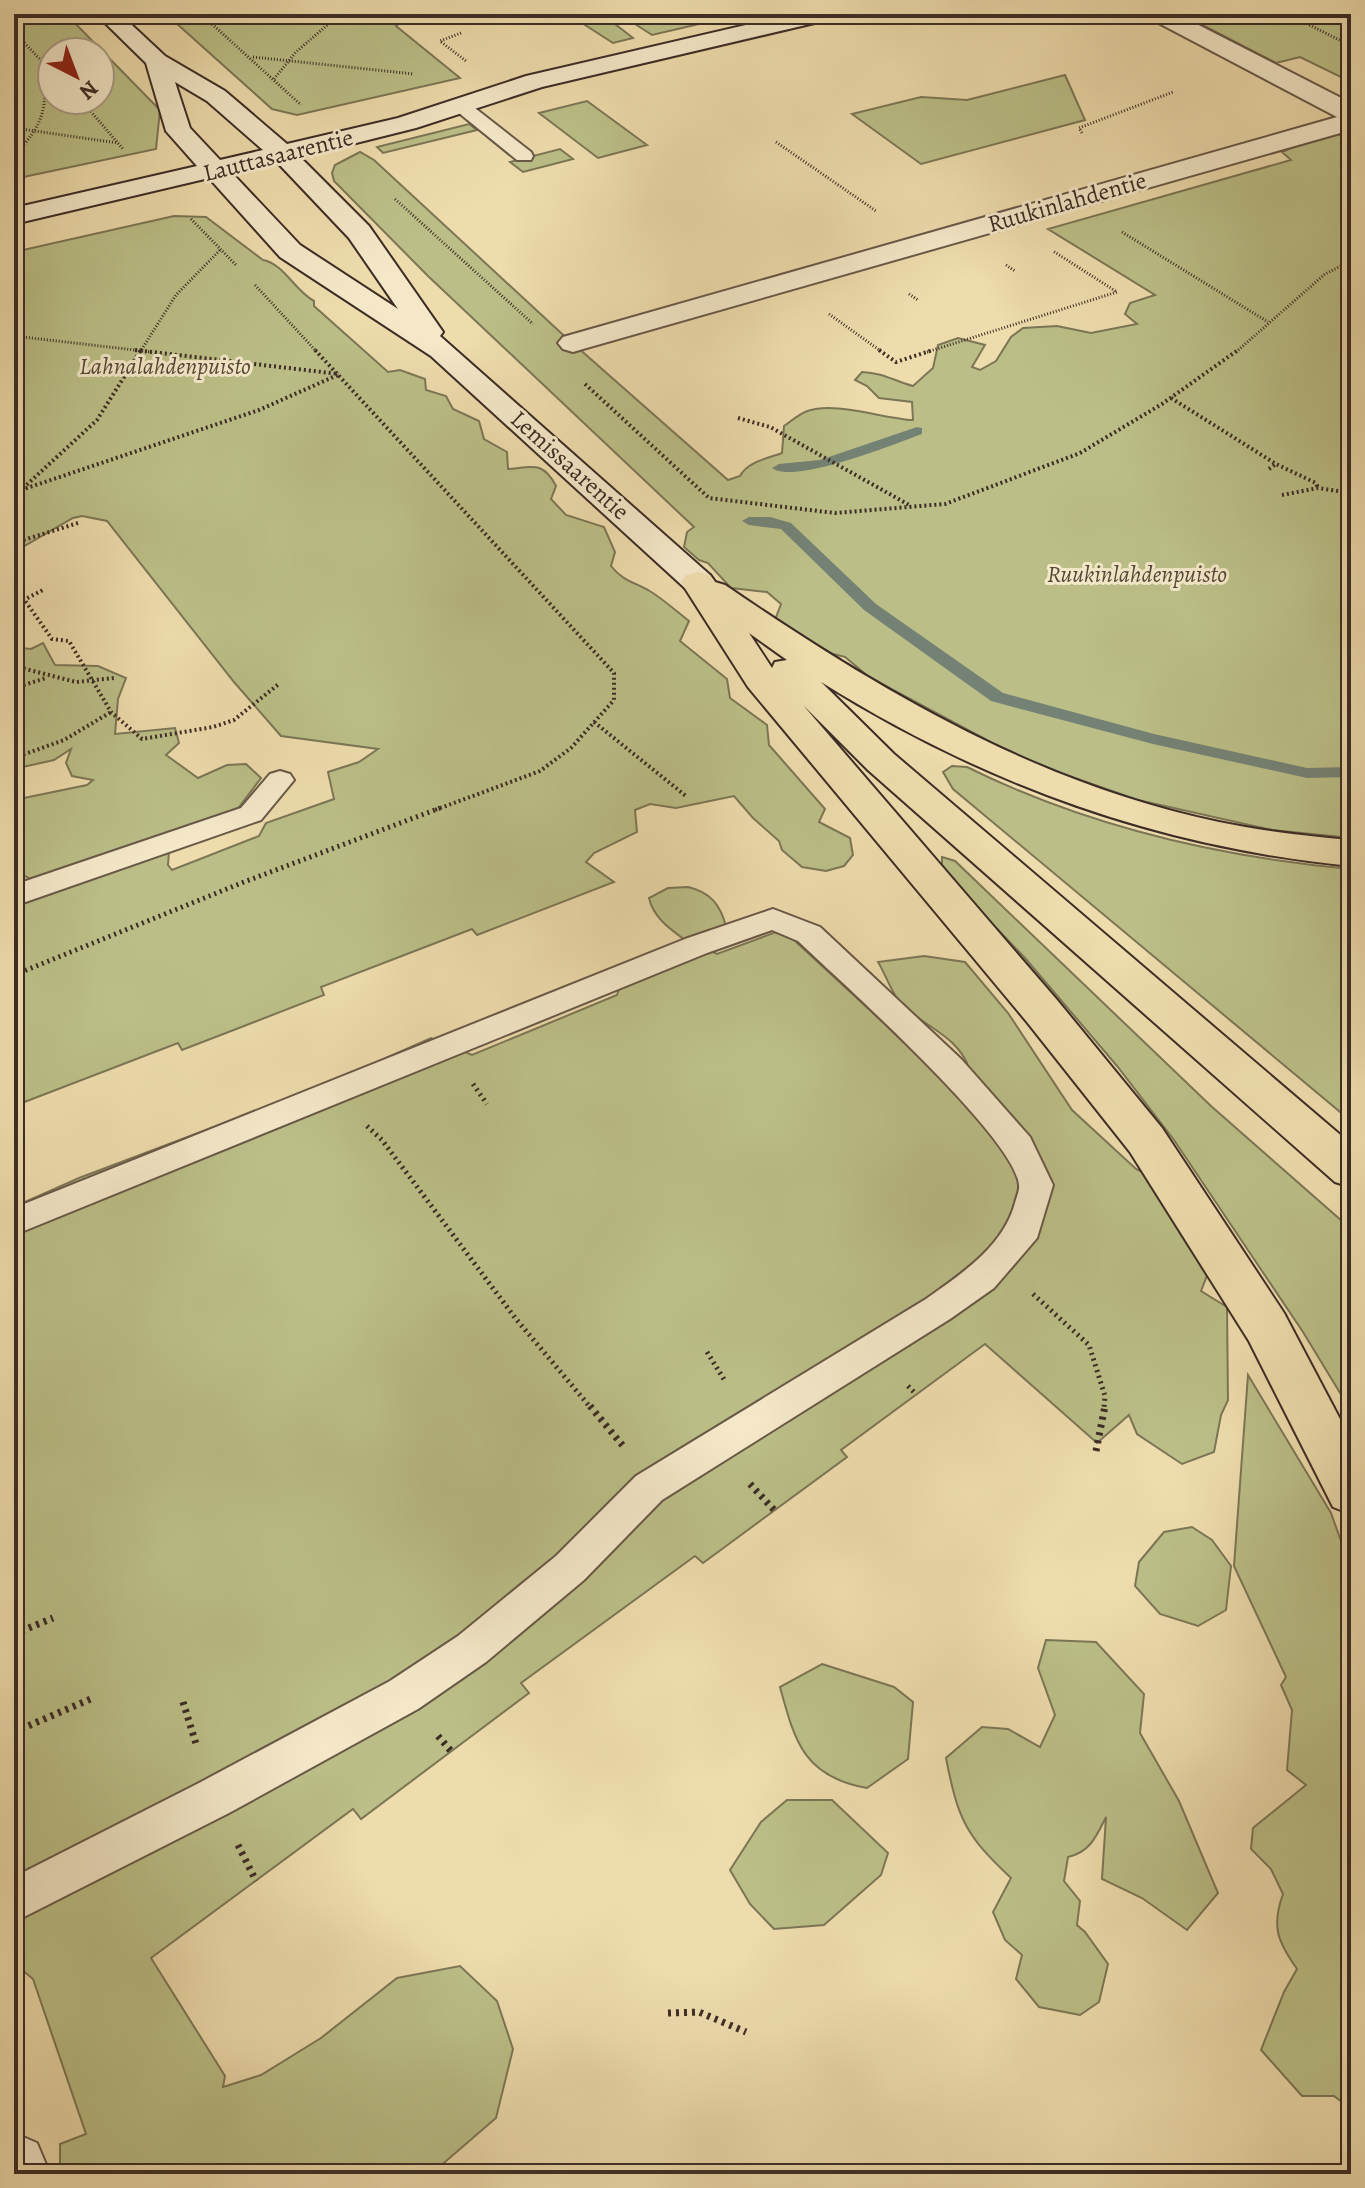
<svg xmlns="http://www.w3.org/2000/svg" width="1365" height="2188" viewBox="0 0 1365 2188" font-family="Alegreya,serif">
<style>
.green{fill:#bbbf87;stroke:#7c7656;stroke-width:2;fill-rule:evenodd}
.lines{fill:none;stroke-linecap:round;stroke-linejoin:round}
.stream{fill:#748275;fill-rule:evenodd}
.lane-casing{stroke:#685848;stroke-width:4}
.street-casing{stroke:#685848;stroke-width:4}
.secondary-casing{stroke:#3c2c26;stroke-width:4}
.highway-casing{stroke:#3c2c26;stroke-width:4}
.path-far3{stroke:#3c2c26;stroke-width:3;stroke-dasharray:1 2;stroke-linecap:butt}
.path-far2{stroke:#3c2c26;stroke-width:4;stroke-dasharray:2 3;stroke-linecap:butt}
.path-far1{stroke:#3c2c26;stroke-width:5;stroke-dasharray:2 4;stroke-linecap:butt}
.path{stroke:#3c2c26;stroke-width:7;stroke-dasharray:3 5;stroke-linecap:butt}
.lane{fill:#f4e8c9;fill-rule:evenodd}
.street{fill:#f4e8c9;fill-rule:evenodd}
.secondary{fill:#f4e8c9;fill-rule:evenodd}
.highway{fill:#eedcac;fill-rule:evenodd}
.labels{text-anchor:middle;stroke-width:6;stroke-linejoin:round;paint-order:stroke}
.far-street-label{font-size:24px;fill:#3c2c26;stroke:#f4e8c9}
.far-park-label{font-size:24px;font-style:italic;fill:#554939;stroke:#f4e8c9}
</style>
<rect width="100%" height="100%" fill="#eedcac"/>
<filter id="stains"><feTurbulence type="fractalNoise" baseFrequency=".0025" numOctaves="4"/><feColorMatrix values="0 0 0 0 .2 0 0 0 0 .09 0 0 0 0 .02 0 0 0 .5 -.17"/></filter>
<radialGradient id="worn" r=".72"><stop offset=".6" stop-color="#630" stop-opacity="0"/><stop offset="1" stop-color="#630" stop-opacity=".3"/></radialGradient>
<g class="green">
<path d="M14,14H66L160,110L156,149L14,179ZM52,52H100V100H52Z"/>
<polygon points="166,14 413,14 396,26 460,78 297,115 272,109"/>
<polygon points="568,14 602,14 633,38 613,43"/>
<polygon points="669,14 742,14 652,35 632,22"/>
<polygon points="1181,14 1351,14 1351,82 1300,57 1276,63"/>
<polygon points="1065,75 1085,120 921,164 852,114 921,97 967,100"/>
<polygon points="587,101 647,145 598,158 539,113"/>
<polygon points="469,124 477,130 383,153 377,147"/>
<path d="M1324,133L1351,136V838L1272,830L1138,800L1026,761L869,677L845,657L806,647L773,625L781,604L767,592L731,588L708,563L699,560L684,547L687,532L694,527L428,276L334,181L332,173L335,165L360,152L374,160L560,332L728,480L740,476C747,462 768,458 782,453L784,426C790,422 798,415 805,412C833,400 884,419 913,420L912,402L879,398L867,386L855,380L862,372C884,373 892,380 913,386L933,368L938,345L958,338L985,345L972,367L980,370L996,361L1011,337L1023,328L1057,326L1091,333L1137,324L1125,314L1130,303L1155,295L1048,229L1291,160L1282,152Z"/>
<polygon points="560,149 573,159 523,172 510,162"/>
<path d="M174,216L206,217L263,260C284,264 295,291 314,301V306L388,372L400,370L425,379L426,390L446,396L453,409L479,421L484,439L507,452L508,469C533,467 543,461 556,486L551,499L566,515L604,527L615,552L611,566C622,580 633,582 648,590C662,598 676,611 689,621L680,641L727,679L730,698L767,725L769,745L825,809L819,822L850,838L853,855L844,866L826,871L802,867L782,850L779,841L753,818L734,796L676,808L650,804L635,810L637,832L594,853L586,862L614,882L477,935L472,929L321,987L324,995L182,1050L178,1043L14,1106V904L34,881L14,870V800L87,785L93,780L72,776L66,763L71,749L54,760L14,769V647L31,649L43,643L55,665L98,666L126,678L118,699L115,734L175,728L179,743L166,755L198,778L227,765L246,764L261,778L224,827L169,851L168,865L172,870L259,836L266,823L334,799L328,772L359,762L378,749L281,736L234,682L107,521L82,516L73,518L14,552V252Z"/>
<path d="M952,766L967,767C1086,826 1219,857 1351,869V1121L953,789L943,772Z"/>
<polygon points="942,857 955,861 1211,1106 1351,1229 1351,1411 1303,1332 1174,1140 1117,1066 1025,958 942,871"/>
<path d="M688,887C710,892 721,905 726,927L685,940C670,929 653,917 649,898L668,888Z"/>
<path d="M779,931L794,940L950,1084L969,1068C957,1034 922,1027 900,1002C892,994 885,973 878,962L924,956L965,962L1008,1013L1072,1110L1136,1169L1165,1183L1219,1245L1201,1291L1227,1307L1228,1400L1221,1415L1214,1452L1182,1464L1137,1434L1129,1415L1097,1443L985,1344L841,1450L847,1457L703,1563L695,1556L521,1683L529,1693L361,1819L353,1809L151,1958L225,2076L223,2087L261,2075L321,2038L397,1978L460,1966L497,2001L513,2049L496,2118L431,2174H60V2144L86,2134L33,1979L14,1963V1207L79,1178L325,1085L431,1038L472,1055L617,995L620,986L705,948L717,954Z"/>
<path d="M1248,1375L1331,1513L1351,1569V2109L1334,2096H1302L1261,2050L1284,1992L1297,1969C1278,1942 1271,1927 1283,1894L1271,1869L1251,1849L1253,1828L1306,1785L1287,1770L1292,1710L1281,1685L1286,1677L1234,1566Z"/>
<polygon points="1192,1527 1212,1540 1231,1566 1226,1610 1198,1626 1160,1614 1135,1586 1139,1562 1164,1532"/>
<path d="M1046,1640L1096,1642L1144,1694L1140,1733L1179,1801L1218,1893L1187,1930L1142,1898L1102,1879L1106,1817C1096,1837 1090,1852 1068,1857L1064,1881L1080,1901L1077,1925L1085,1932L1108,1964L1099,2002L1080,2015L1039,2007L1016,1979L1022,1955L1005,1940L993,1912L1011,1878C965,1835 958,1819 946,1758L982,1727L1008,1729L1040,1747L1055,1715L1038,1668Z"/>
<path d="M822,1664L894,1687L913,1702L908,1759L867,1788C804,1777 795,1742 780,1687Z"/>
<polygon points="787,1800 832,1800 888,1853 881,1875 824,1925 774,1929 750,1904 730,1870 761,1822"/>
</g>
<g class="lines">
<g class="stream">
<path d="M917,427L922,428V434C895,444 793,485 772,468L779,464L820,460Z"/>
<polygon points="770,517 791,523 876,604 1003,693 1154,734 1307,768 1351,767 1351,777 1307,778 1153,744 991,701 864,610 781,529 749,525 742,521 749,517"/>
</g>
<g class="lane-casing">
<g id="lane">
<polygon points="460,100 466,101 531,152 533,156 531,160 517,160 454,109 451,105"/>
<polygon points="280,771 290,774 294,780 261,820 14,906 14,885 241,808 270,774"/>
<path d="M773,909L820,927L961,1059L1030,1137L1053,1185L1037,1238L994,1288L950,1319L662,1500L584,1580L486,1662L418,1709L229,1813L14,1922V1877L199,1783L390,1681L458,1636L556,1556L636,1476L926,1299C961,1274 1003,1247 1015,1203C1016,1198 1020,1190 1019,1185C1015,1137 840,981 798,941L772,930L707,953L14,1235V1208L685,939Z"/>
</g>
</g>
<g class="street-casing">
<g id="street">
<polygon points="1148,14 1177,14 1349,102 1351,130 583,349 573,352 563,349 558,343 563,337 1337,117 1151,19"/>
<polygon points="14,2133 37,2143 50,2174 14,2174"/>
</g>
</g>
<g class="secondary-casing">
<path id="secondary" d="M96,14H120L165,56L225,91L287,144L398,118L526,76L793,14H834L831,19L823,21L542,87L416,128L300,157L369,226L443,332L440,336L710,575L715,582L710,589L698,592L686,589L431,356L280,257L209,178L14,224V208L197,166L166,131L146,63ZM175,82L207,101L263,150L220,160L190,128ZM277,162L349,238L398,309L300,245L232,173Z"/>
</g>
<g class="highway-casing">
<path id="highway" d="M698,572L710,575L715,582L725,585C877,689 1036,784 1219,822C1262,831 1307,836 1351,840V866C1158,847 986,785 821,682L894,754L1351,1144V1187L1335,1182L868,770L803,705L1057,1000L1162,1128L1284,1313L1351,1440V1514L1333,1507L1249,1341L1130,1152L1027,1022L748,687L681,582L686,575ZM749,633L787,660L775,662L772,668Z"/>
</g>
<g class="path-far3">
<polyline points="201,14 301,105"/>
<polyline points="1288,14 1351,46"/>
<polyline points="14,32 52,72"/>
<polyline points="461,33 440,41 466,61"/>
<polyline points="253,57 414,74"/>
<polyline points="274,79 296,52 340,14"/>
<polyline points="81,100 123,149"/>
<polyline points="14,128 118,143"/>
<polyline points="1082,133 1079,128 1173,92"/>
<polyline points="776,142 876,211"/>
<path d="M14,156C45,122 47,110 44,64"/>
<polyline points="395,199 533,324"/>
<polyline points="191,219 237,266"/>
<polyline points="1122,232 1268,322"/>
<polyline points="1006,265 1015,271"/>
<polyline points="255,285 317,352"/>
<polyline points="909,294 918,300"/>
<polyline points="829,314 882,352"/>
<polyline points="14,336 152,352"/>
<polyline points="140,352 176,295 221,249"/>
<polyline points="927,352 1117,292 1053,251"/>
<polyline points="1236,352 1325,274 1351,261"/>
</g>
<g class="path-far2">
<polyline points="135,350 339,374"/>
<polyline points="315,350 614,673 614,700 571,748 540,771 435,810"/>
<polyline points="879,350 896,362 933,350"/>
<polyline points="585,384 709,498 835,513 945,504 1080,453 1162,404 1238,350"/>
<polyline points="1171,398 1276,464 1316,483 1318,488"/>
<polyline points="738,418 770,427 911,506"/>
<polyline points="1269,469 1276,464"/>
<polyline points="21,490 259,410 340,374"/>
<polyline points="14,492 21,490 97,420 141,350"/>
<polyline points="1282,495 1318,488 1351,493"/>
<polyline points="14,543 78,523"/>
<polyline points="14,585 52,639 69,641 111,712 142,739 213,727 234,720 280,683"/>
<polyline points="14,605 43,590"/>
<polyline points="14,666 76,682 114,678"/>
<polyline points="14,688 46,678"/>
<polyline points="594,722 686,796"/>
<polyline points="14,758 64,740 111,712"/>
</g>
<g class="path-far1">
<polyline points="14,975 244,882 440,808"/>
<polyline points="473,1084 487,1104"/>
<polyline points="367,1126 382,1140 516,1319 591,1408"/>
<polyline points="1033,1294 1089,1345 1105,1396 1104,1408"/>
<polyline points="707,1352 725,1381"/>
<polyline points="908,1386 916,1394"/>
</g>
<g class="path">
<polyline points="590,1406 623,1446"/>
<polyline points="1096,1451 1105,1406"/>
<polyline points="750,1484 775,1511"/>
<polyline points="14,1564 19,1562"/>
<polyline points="14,1634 53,1618"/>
<polyline points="183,1702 197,1747"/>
<polyline points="14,1732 93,1698"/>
<polyline points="438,1736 451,1751"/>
<polyline points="238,1845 256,1881"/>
<polyline points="668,2013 699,2012 746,2032"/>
</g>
<use href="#lane" class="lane"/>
<use href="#street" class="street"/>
<use href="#secondary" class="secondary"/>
<use href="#highway" class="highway"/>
</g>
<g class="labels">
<g class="far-street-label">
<text transform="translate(278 155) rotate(-14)" y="8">Lauttasaarentie</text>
<text transform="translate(1067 202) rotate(-16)" y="8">Ruukinlahdentie</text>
<text transform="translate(570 465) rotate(42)" y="8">Lemissaarentie</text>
</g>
<g class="far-park-label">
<text x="165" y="374">Lahnalahdenpuisto</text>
<text x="1137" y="582">Ruukinlahdenpuisto</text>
</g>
</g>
<rect width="1365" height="2188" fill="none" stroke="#eedcac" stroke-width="48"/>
<rect x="16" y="16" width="1333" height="2156" fill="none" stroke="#3c2c26" stroke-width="4"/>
<rect x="24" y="24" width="1317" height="2140" fill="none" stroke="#3c2c26" stroke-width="2"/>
<g transform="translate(76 76) rotate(138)"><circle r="38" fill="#f4e8c9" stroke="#aa9d88" stroke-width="2"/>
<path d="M0-6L14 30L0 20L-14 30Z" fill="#8f2418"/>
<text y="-12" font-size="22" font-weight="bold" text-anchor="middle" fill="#3c2c26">N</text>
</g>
<rect width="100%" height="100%" filter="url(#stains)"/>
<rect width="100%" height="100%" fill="url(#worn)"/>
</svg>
